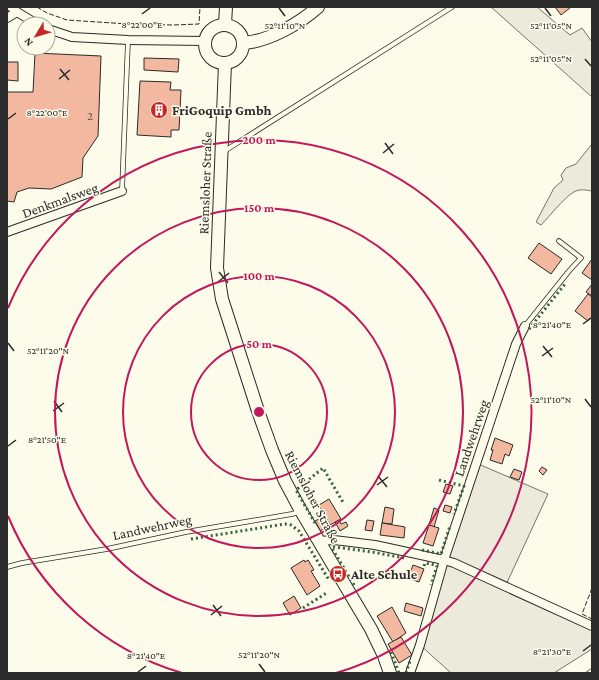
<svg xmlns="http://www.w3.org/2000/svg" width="599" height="680" viewBox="0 0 599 680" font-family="'Crimson Pro',serif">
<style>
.green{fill:#ecebdb;stroke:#74746e}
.building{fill:#f2b8a0;stroke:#2b2b2b}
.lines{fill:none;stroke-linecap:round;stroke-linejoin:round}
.lane-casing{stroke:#2b2b2b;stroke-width:5.5}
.street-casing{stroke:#2b2b2b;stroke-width:10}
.secondary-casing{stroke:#2b2b2b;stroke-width:14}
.lane{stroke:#fdfbea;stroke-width:4}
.street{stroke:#fdfbea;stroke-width:8}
.secondary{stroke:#fdfbea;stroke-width:12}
.hedge{stroke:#34623c;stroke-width:3;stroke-dasharray:2 3;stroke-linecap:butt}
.fence{stroke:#2b2b2b;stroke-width:1;stroke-dasharray:5 2;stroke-linecap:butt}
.ticks{fill:none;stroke:#2b2b2b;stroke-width:1.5}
.ring{fill:none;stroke:#c2185b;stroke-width:2}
.labels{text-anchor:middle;stroke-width:3;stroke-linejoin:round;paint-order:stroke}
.number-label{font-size:12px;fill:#5d4e48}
.poi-label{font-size:14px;font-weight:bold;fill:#2b2b2b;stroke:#fdfbea;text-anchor:start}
.street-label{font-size:14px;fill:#2b2b2b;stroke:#fdfbea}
.ticks-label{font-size:10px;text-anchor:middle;fill:#2b2b2b;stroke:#fdfbea;stroke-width:3;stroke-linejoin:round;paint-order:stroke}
.centre{fill:#c2185b;stroke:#fdfbea;stroke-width:2}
.ring-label{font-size:12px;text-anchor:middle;font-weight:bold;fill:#c2185b;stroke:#fdfbea;stroke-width:3;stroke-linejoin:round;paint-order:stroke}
</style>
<rect width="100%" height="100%" fill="#fdfbea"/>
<g class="green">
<polygon points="491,7 537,7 570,35 582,28 592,42 592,97"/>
<path d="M592,144V191C586,190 581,189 576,191C567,194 549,217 541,225L536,222L554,188L563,180L561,175L566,168L576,164Z"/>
<polygon points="476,463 548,494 505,587 592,626 592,649 554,673 451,673 420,645"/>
</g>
<g class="building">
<polygon points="555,7 571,7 561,15"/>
<polygon points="35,53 101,56 98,136 83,158 82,177 51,189 29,188 17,192 14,202 7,201 7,92 33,92"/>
<polygon points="144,58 179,59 178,72 144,70"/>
<polygon points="7,62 18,62 18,81 7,80"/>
<polygon points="140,81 171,82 170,90 181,90 179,130 171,130 171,137 137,135"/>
<polygon points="539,243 562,259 551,274 528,258"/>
<polygon points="592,259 592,280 582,273"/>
<polygon points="592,284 592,296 586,292"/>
<polygon points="588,294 592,297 592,320 590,318 588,321 575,311"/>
<polygon points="495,438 513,445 509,456 505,454 502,464 490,460 493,450 491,450"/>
<polygon points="542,467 547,470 543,475 539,471"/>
<polygon points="514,469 522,472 519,480 510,477"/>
<polygon points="446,484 453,486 450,494 443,492"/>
<polygon points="329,499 341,519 330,525 319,505"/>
<polygon points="445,505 452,507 450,513 443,511"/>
<polygon points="385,507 394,509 392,524 382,523"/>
<polygon points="434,508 439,510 434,527 429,525"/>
<polygon points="325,516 330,525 320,531 315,521"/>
<polygon points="339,520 341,524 346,522 348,526 340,531 335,522"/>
<polygon points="367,520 374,521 372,531 365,530"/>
<polygon points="382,523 405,527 404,538 380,535"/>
<polygon points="429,525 439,528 433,546 423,543"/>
<polygon points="304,560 305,562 308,560 314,570 311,571 320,586 307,595 291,568"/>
<polygon points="413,565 424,569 419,582 408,578"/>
<polygon points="294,596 301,608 290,615 283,603"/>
<polygon points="406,603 423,608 421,616 404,611"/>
<polygon points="392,607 406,633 393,642 377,616"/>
<polygon points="401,637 412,655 399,663 388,644"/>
</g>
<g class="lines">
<g class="lane-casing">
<g id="lane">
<polyline points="223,152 452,7"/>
<polyline points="122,191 128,40"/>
<polyline points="525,326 569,271 581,258 559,241"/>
<polyline points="7,567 22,563 107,549 186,532 292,514 299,512"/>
<polyline points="589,673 592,671"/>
</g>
</g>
<g class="street-casing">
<g id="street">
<polyline points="11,7 17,12 37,24"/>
<polyline points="7,18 17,12"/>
<polyline points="48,29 72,37 128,40 205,41"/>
<polyline points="7,232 122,191"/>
<polyline points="319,541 334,540 375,545 444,560 454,563 592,626"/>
<polyline points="410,673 420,645 444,560 516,344 525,326"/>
</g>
</g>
<g class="secondary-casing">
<g id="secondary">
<polyline points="225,24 226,7"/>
<circle cx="224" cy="44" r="19"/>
<path d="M244,43C269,41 299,24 318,7"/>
<polyline points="225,63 217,268 222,299 258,411 272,450 285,481 301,511 371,629 384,656 390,673"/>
</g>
</g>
<use href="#lane" class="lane"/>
<use href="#street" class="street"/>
<use href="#secondary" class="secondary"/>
<g class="hedge">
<polyline points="529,329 565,284"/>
<polyline points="439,480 464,486 454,514"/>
<polyline points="315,523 296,490 323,468 344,504"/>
<polyline points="191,539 285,524 291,525 299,531 329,580"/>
<polyline points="422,550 441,554 450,526"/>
<polyline points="424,566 425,563 435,565 437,566 431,585"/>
<polyline points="354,585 333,550 332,547 335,547 372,552 405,558"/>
<polyline points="303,608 328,592"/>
<polyline points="391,652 399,673"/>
<polyline points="406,673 410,661"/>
</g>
<g class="fence">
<polyline points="37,7 47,13 67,20 128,24 173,25 199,24 200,7"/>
<polyline points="592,588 582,614 592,619"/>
</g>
</g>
<path class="ticks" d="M279,8L285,16M545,8L551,16M142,14L150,8M585,59L591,66M60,69L69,80M59,79L70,70M8,119L16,113M385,143L393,154M383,153L394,144M219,272L228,283M218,282L229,273M583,324L591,318M8,343L14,351M543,346L552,357M542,356L553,348M585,399L591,407M54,401L62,412M53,411L64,403M8,446L16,440M378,476L387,487M377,485L388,477M213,605L221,616M211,615L222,606M583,651L591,645M259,664L265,672M138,672L146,666"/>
<g class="ring">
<circle cx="259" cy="412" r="68"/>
<circle cx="259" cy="412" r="136"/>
<circle cx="259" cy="412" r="204"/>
<path d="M182 673A272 272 0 0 1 8 516M8 308A272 272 0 1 1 336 673"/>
</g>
<defs>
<g id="building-disc" transform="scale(0.9)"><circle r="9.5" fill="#c62828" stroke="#fdfbea"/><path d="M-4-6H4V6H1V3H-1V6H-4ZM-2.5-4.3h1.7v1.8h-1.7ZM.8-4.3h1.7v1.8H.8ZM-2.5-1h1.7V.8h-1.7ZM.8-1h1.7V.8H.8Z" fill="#fff"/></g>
<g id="bus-disc" transform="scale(0.9)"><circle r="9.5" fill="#c62828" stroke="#fdfbea"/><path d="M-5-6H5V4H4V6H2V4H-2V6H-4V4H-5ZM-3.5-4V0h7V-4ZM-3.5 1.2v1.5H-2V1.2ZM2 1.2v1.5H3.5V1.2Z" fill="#fff"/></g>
</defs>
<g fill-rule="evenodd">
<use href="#building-disc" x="159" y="110"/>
<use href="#bus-disc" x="338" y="574"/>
</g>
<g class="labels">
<g class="number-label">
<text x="90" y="120">2</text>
</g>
<g class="poi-label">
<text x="172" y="115">FriGoquip Gmbh</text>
<text x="351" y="579">Alte Schule</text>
</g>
<g class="street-label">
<text transform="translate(205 183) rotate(-88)" y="5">Riemsloher Straße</text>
<text transform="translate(60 200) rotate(-20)" y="5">Denkmalsweg</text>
<text transform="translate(471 438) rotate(-71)" y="5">Landwehrweg</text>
<text transform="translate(313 497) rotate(62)" y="5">Riemsloher Straße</text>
<text transform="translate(152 527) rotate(-12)" y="5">Landwehrweg</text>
</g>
</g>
<g class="ticks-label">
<text x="142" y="28">8°22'00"E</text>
<text x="285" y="29">52°11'10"N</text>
<text x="551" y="29">52°11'05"N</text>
<text x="551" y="62">52°11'05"N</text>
<text x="47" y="116">8°22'00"E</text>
<text x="552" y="328">8°21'40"E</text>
<text x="48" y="354">52°11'20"N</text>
<text x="551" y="403">52°11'10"N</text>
<text x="47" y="443">8°21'50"E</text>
<text x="552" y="655">8°21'30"E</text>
<text x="259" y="658">52°11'20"N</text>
<text x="146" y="659">8°21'40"E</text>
</g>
<circle cx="259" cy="412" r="6" class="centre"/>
<g class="ring-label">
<text x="259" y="144">200 m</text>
<text x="259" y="212">150 m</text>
<text x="259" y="280">100 m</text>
<text x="259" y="348">50 m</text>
</g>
<rect width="599" height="680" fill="none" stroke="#2b2b2b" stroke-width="16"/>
<g transform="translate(36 36) rotate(232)"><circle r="19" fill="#fdfbea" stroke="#a9a89e"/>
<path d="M0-3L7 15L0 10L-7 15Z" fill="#c62828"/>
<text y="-6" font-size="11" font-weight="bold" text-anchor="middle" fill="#2b2b2b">N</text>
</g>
</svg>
